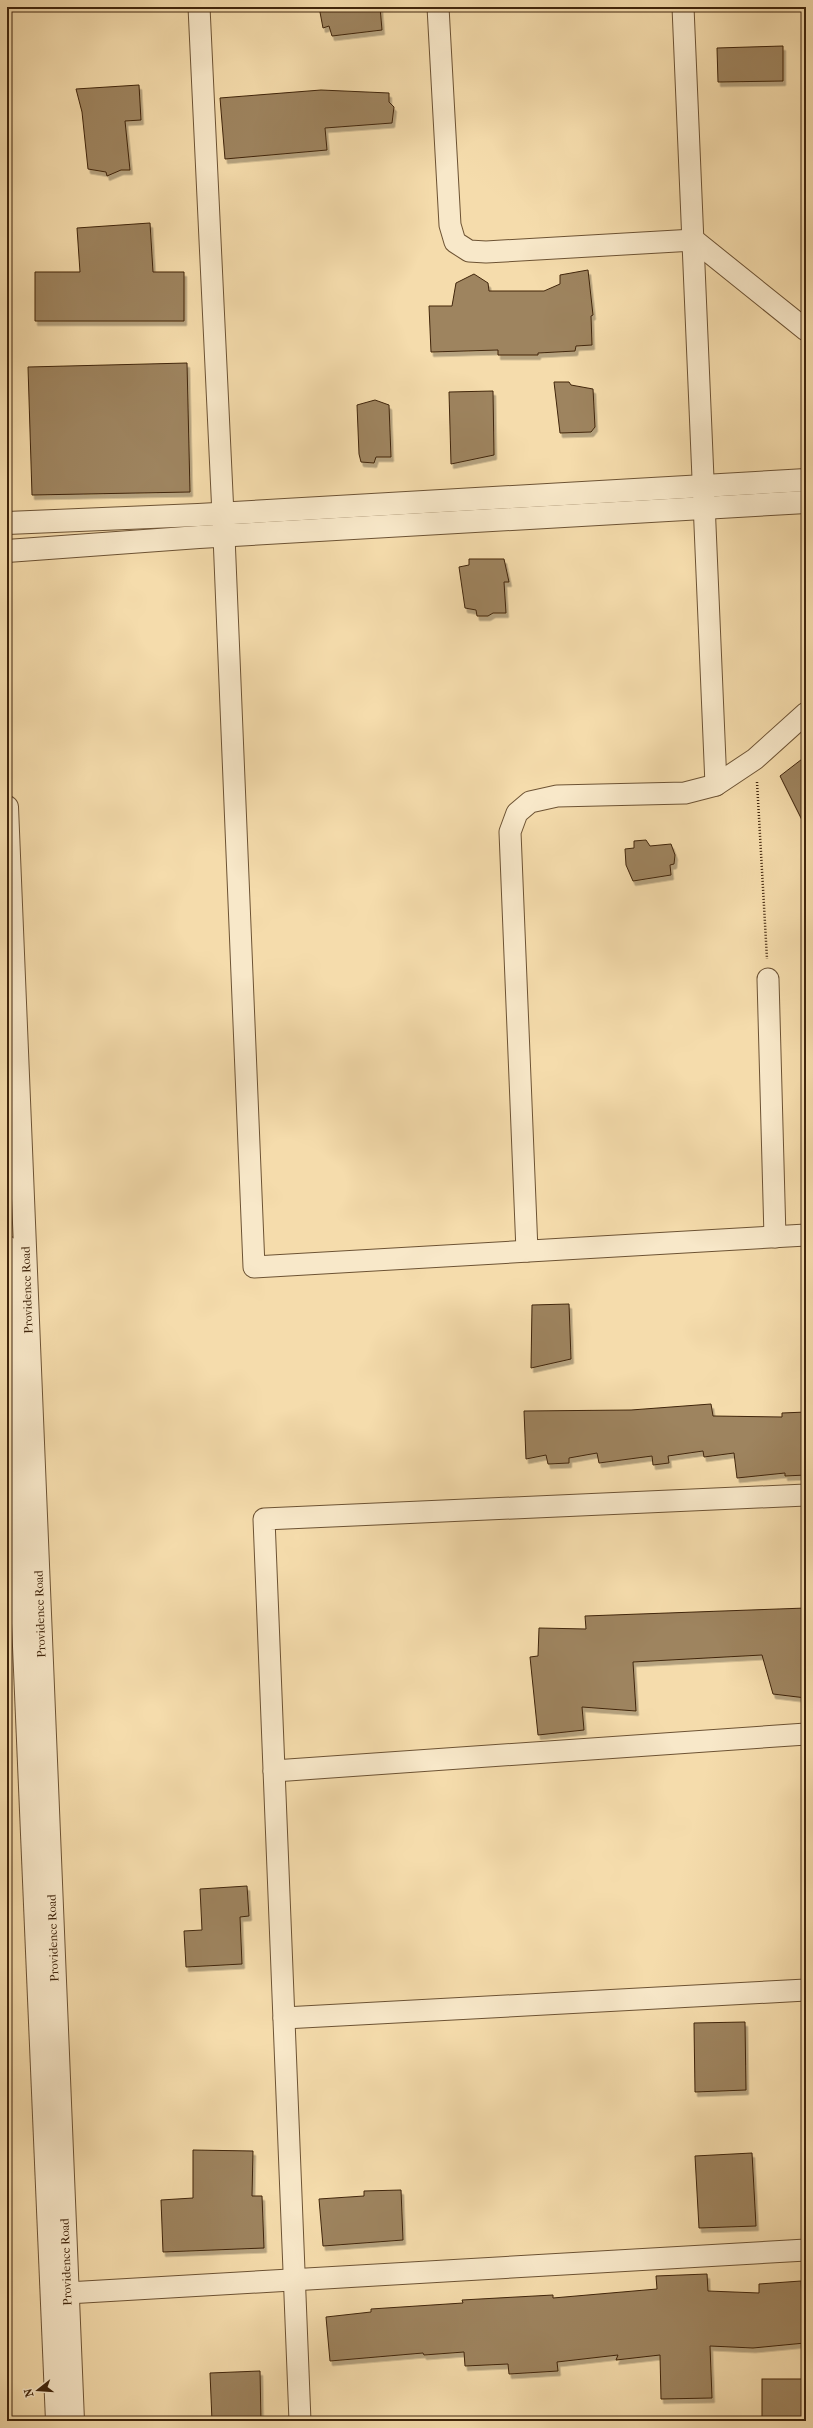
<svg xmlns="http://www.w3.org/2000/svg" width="813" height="2428" viewBox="0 0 813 2428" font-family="'IM FELL French Canon',serif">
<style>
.building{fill:#9e845f;stroke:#40250c;filter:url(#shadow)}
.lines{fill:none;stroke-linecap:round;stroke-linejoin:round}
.minor-casing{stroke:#6d5334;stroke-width:23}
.tertiary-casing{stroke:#6d5334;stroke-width:24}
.path{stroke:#40250c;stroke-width:2.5;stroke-dasharray:1 2;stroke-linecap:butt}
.minor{stroke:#f8e8c9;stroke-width:21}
.tertiary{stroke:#f8e8c9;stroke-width:22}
.labels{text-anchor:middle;stroke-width:3.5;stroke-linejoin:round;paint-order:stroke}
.street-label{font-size:12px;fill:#40250c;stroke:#f8e8c9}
</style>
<defs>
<filter id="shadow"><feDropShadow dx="2.5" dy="4.5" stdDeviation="0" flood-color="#0004"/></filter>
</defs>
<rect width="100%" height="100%" fill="#f5dcac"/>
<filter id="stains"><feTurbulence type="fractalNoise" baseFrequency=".005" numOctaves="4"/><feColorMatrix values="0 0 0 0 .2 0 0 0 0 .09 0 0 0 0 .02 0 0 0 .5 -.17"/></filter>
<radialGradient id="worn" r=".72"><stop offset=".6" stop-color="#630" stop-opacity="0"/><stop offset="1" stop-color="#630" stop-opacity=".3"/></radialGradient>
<g class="building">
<polygon points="319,7 380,7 382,30 332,36 329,26 323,28"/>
<polygon points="783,46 783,81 718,82 717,48"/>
<polygon points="139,85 141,120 125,121 130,170 121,170 107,176 106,172 88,169 82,112 76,89"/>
<polygon points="321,90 389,93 389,102 394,107 392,123 325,128 327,150 225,159 220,98"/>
<polygon points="150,223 153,272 184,272 184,321 35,321 35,272 80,272 77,228"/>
<polygon points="588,270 593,315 591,316 592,345 576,346 575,351 538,353 538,355 498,355 498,350 431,352 429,306 452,306 456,283 474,274 488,283 489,291 544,291 560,284 560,275"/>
<polygon points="187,363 190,492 32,495 28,367"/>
<polygon points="554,382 569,382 571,385 593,389 595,427 591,432 560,433"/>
<polygon points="493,391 494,455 451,464 449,392"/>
<polygon points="375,400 389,405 391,457 376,457 374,463 361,462 359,454 357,405"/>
<polygon points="469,559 504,559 509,582 504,582 506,613 493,613 488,616 477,616 476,610 465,608 459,567 469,565"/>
<polygon points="806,756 806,828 780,776"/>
<polygon points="646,840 650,846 671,844 675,855 674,864 670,865 671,875 633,881 626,865 625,849 634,848 634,841"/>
<polygon points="569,1304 571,1359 531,1368 532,1305"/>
<polygon points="711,1404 713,1416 782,1417 782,1413 806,1412 806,1475 785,1476 785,1473 737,1478 734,1453 704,1457 703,1451 668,1456 669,1463 653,1465 652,1456 599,1463 597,1453 569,1458 569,1463 548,1464 546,1455 526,1459 524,1411 631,1410"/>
<polygon points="806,1608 806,1698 773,1694 762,1655 633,1662 636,1711 582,1707 584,1730 538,1735 530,1657 538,1656 539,1628 586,1629 585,1616"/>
<polygon points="247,1886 249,1916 240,1917 242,1964 186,1967 184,1931 202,1930 200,1889"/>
<polygon points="745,2022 746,2090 695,2092 694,2023"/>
<polygon points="193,2150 253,2151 252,2196 262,2196 264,2248 163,2252 161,2200 193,2198"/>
<polygon points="752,2153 756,2226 699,2228 695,2156"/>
<polygon points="401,2190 403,2240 323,2246 319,2199 364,2196 364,2191"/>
<polygon points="707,2274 708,2291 759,2293 759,2284 801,2281 805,2343 753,2348 710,2346 712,2398 661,2399 660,2355 616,2360 618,2355 557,2362 558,2371 509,2374 508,2364 465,2366 464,2352 424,2355 423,2353 330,2361 326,2317 371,2312 371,2309 463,2303 462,2300 553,2295 553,2298 657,2289 656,2276"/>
<polygon points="260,2371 261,2421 212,2421 210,2373"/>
<rect x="762" y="2379" width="44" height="42"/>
</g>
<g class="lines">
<g class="minor-casing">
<g id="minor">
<polyline points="199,7 224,536 254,1267 806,1235"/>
<polyline points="438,7 450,225 455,242 469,251 486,252 694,240 806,330"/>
<polyline points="683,7 716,785"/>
<polyline points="768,979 775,1237"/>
<polyline points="527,1251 510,832 517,813 530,802 557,796 685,793 716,785 755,759 806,713"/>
<polyline points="274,1771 806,1734"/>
<polyline points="284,2018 806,1990"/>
<polyline points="67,2293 806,2250"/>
<polyline points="300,2421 264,1519 806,1495"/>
</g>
</g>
<g class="tertiary-casing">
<g id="tertiary">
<polyline points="7,523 198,515 806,480"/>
<polyline points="7,551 199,537 806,502"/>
<polyline points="7,807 73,2421"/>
<polyline points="7,1247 57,2421"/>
</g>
</g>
<polyline class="path" points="757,782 767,959"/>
<use href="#minor" class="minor"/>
<use href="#tertiary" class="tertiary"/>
</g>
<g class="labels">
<g class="street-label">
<text transform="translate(27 1290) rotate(-92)" y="4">Providence Road</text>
<text transform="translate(40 1614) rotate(-92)" y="4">Providence Road</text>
<text transform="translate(53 1938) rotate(-92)" y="4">Providence Road</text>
<text transform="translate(66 2262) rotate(-92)" y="4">Providence Road</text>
</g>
</g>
<rect width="813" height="2428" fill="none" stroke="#f5dcac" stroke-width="24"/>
<rect x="8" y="8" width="797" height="2412" fill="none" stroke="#40250c" stroke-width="2"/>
<rect x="12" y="12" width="789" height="2404" fill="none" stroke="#40250c"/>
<g transform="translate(38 2390) rotate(253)" stroke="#f8e8c9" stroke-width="3" paint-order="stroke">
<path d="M0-3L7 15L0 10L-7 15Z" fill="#40250c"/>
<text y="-6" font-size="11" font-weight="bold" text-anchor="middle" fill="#40250c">N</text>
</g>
<rect width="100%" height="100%" filter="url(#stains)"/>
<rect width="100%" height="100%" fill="url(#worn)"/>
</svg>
